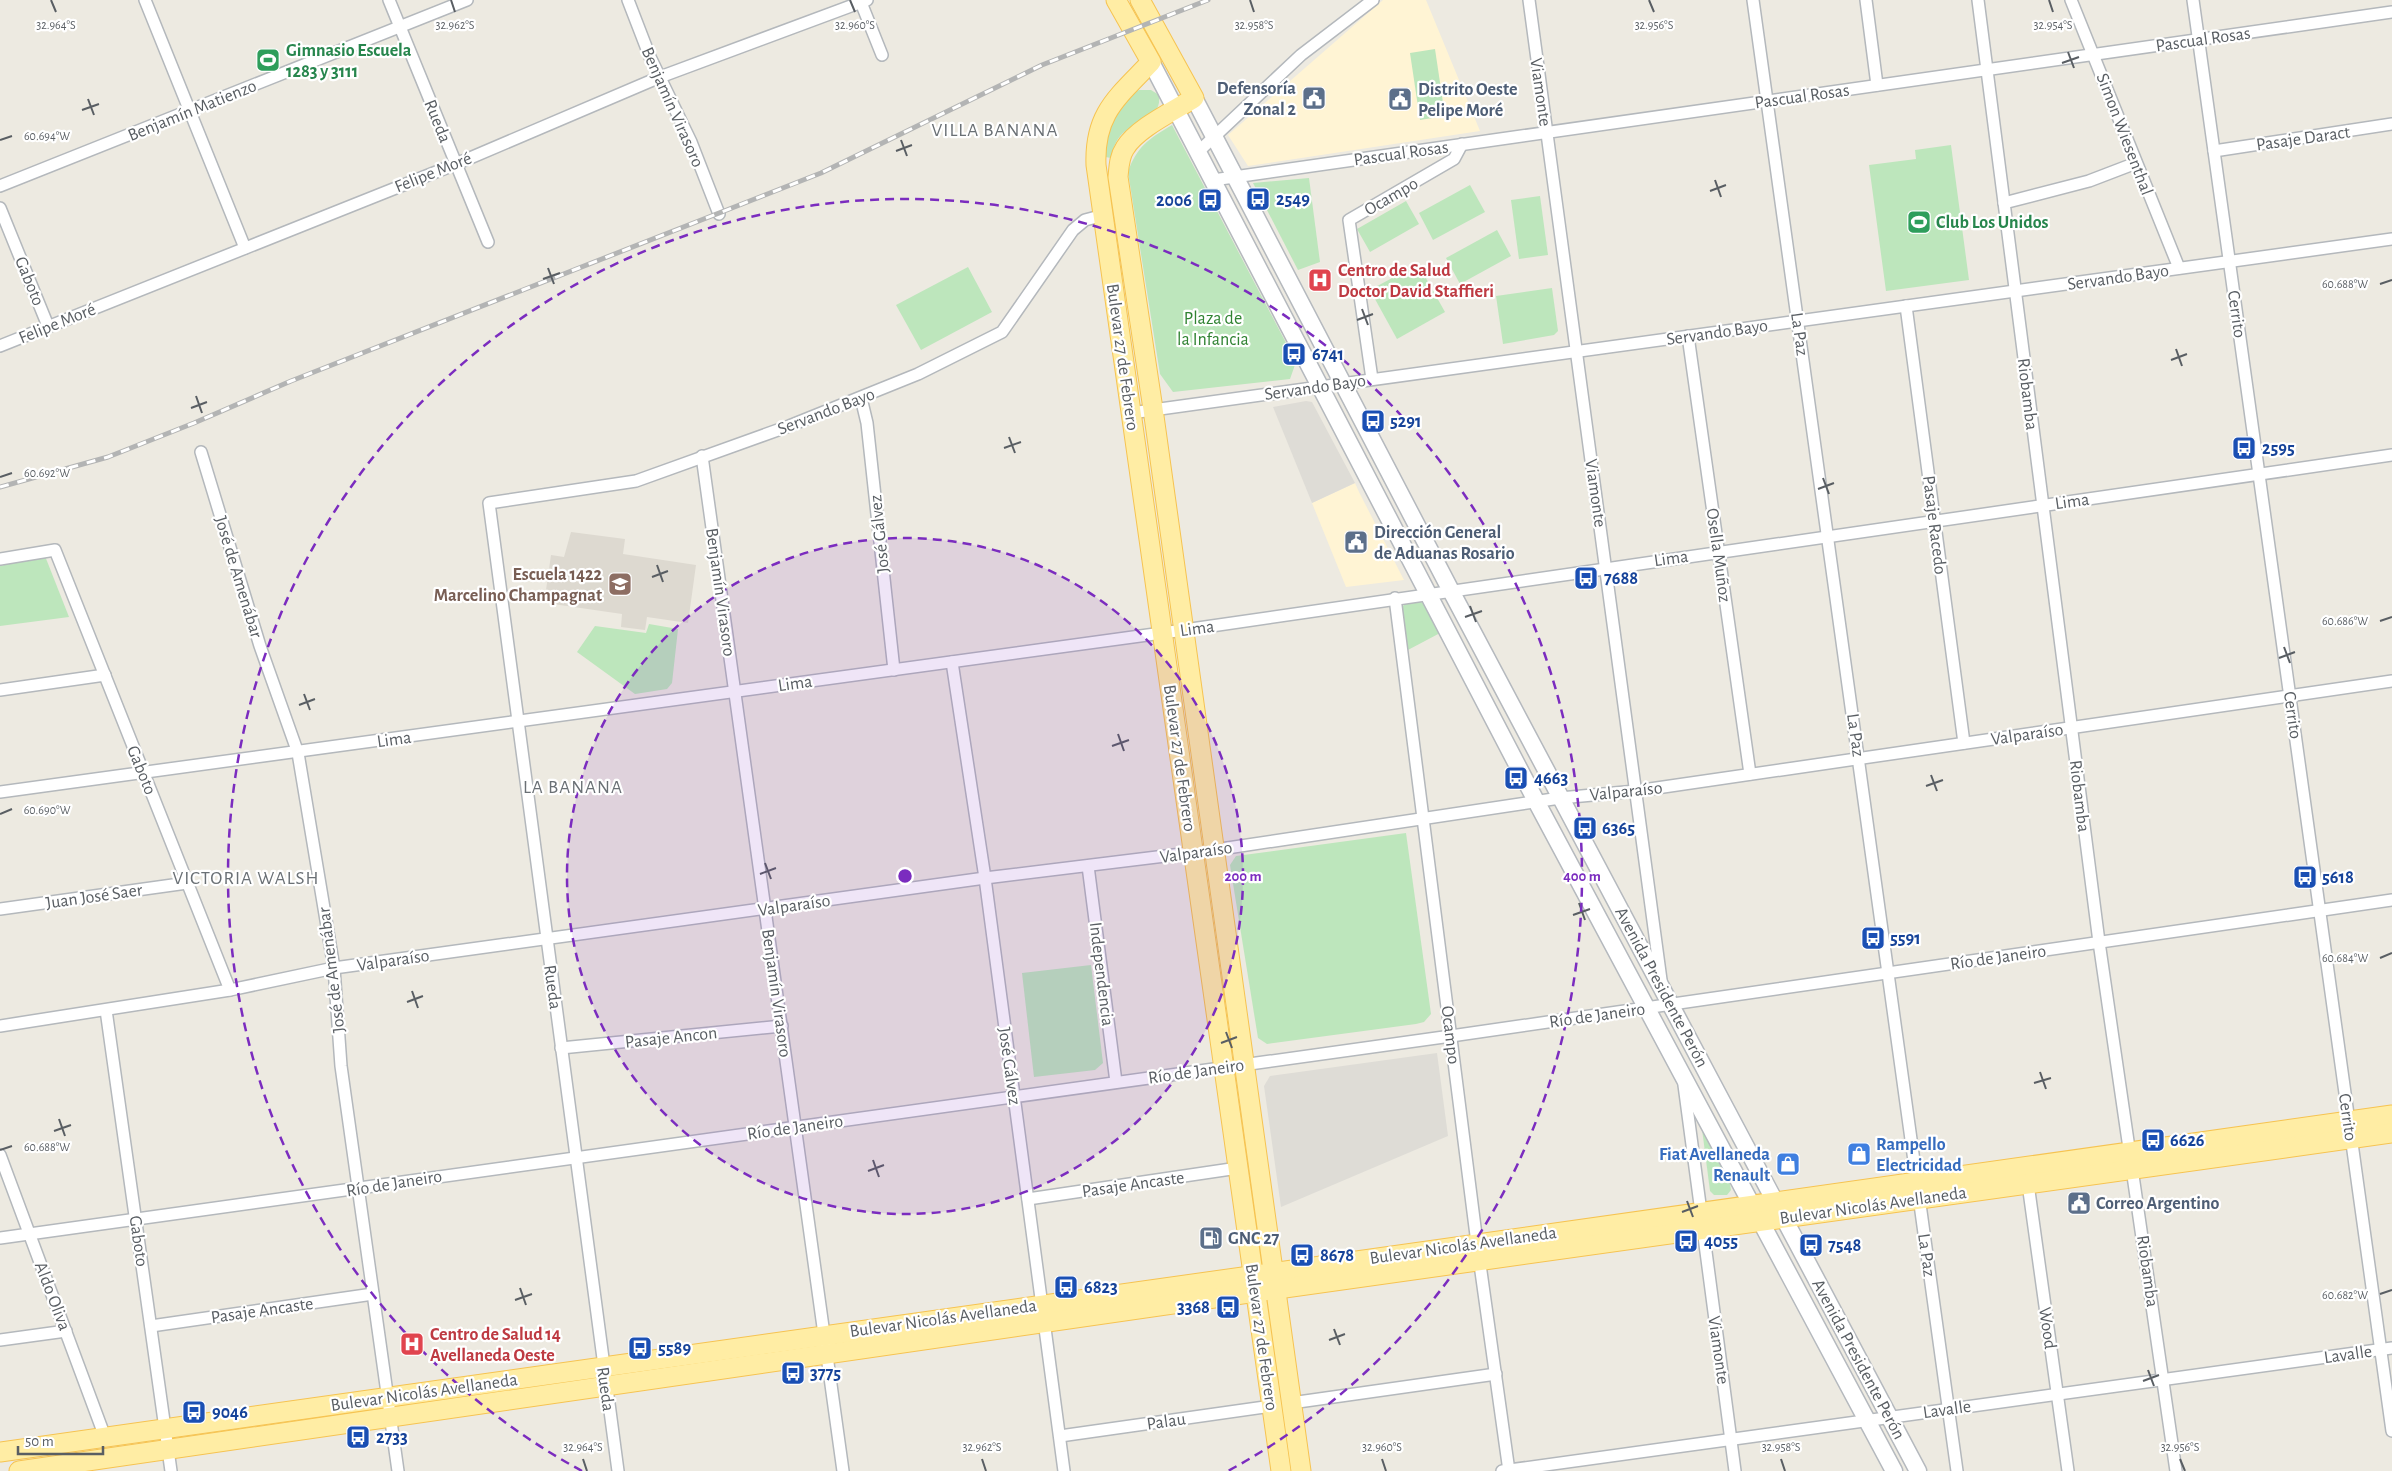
<svg xmlns="http://www.w3.org/2000/svg" width="2392" height="1471" viewBox="0 0 2392 1471" font-family="'Alegreya Sans',sans-serif">
<style>
.commercial{fill:#fff4d4}
.industrial{fill:#dedcd6}
.education{fill:#ddd9d0}
.green{fill:#bde6bc}
.lines{fill:none;stroke-linecap:round;stroke-linejoin:round}
.street-casing{stroke:#b4b8bc;stroke-width:14}
.secondary-casing{stroke:#b5b9be;stroke-width:19}
.primary-casing{stroke:#f6c351;stroke-width:21}
.street{stroke:#fff;stroke-width:11}
.secondary{stroke:#fff;stroke-width:16}
.primary{stroke:#ffeda4;stroke-width:19}
.rail-casing{stroke:#b3b4b4;stroke-width:5}
.rail{stroke:#fff;stroke-width:3;stroke-dasharray:9;stroke-linecap:butt}
.ticks{fill:none;stroke:#595e63;stroke-width:2}
.ring{fill:none;stroke:#7b2cbf;stroke-width:2.5;stroke-dasharray:9 6}
.labels{text-anchor:middle;stroke-width:4.5;stroke-linejoin:round;paint-order:stroke}
.street-label{font-size:18px;fill:#595e63;stroke:#fff}
.leisure-label{font-size:18px;font-weight:bold;fill:#27864d;stroke:#fff;text-anchor:start}
.service-label{font-size:18px;font-weight:bold;fill:#4e5e75;stroke:#fff;text-anchor:start}
.transit-label{font-size:18px;font-weight:bold;fill:#164399;stroke:#fff;text-anchor:start}
.health-label{font-size:18px;font-weight:bold;fill:#be3a42;stroke:#fff;text-anchor:start}
.park-label{font-size:18px;fill:#308332;stroke:#fff}
.education-label{font-size:18px;font-weight:bold;fill:#785e54;stroke:#fff;text-anchor:end}
.shop-label{font-size:18px;font-weight:bold;fill:#366cbe;stroke:#fff;text-anchor:start}
.neighbourhood-label{font-size:19px;letter-spacing:1px;fill:#6a7075;stroke:#fff}
.ticks-label{font-size:12px;text-anchor:middle;fill:#595e63;stroke:#fff;stroke-width:4.5;stroke-linejoin:round;paint-order:stroke}
.centre{fill:#7b2cbf;stroke:#fff;stroke-width:2.5}
.ring-label{font-size:15px;text-anchor:middle;font-weight:bold;fill:#7b2cbf;stroke:#fff;stroke-width:4.5;stroke-linejoin:round;paint-order:stroke}
</style>
<rect width="100%" height="100%" fill="#edeae1"/>
<g class="commercial">
<polygon points="1383,0 1426,0 1480,131 1248,166 1228,135"/>
<polygon points="1355,483 1359,492 1404,580 1346,587 1312,503"/>
</g>
<g class="industrial">
<polygon points="1306,401 1312,402 1355,483 1312,503 1273,407"/>
<polygon points="1437,1053 1448,1136 1281,1207 1264,1086 1270,1076"/>
</g>
<polygon class="education" points="571,532 625,539 623,554 696,565 688,623 647,617 645,630 621,627 622,614 553,604 549,596 549,590 546,590 551,555 564,557"/>
<g class="green">
<polygon points="1435,49 1445,116 1420,120 1410,53"/>
<path d="M1139,90H1151L1159,95C1162,119 1138,120 1123,133C1116,139 1113,149 1111,158L1100,156L1102,140L1126,98Z"/>
<path d="M1172,125L1296,362L1290,379L1173,392L1160,374L1128,172C1137,146 1149,139 1172,125Z"/>
<polygon points="1951,145 1969,280 1886,291 1869,165 1916,159 1915,150"/>
<polygon points="1309,178 1320,262 1298,270 1253,183"/>
<polygon points="1470,185 1485,212 1433,240 1419,213"/>
<polygon points="1540,196 1548,255 1519,259 1511,200"/>
<polygon points="1406,201 1419,224 1370,252 1357,229"/>
<polygon points="1497,230 1511,256 1460,284 1446,258"/>
<polygon points="1418,264 1445,312 1397,339 1370,290"/>
<polygon points="968,267 992,312 921,350 896,305"/>
<polygon points="1552,288 1558,331 1554,335 1503,344 1496,296"/>
<polygon points="45,556 69,617 0,626 0,566"/>
<path d="M1409,600C1429,599 1433,616 1442,632L1406,651L1402,607Z"/>
<polygon points="649,624 678,629 672,683 667,689 635,694 577,652 595,626 646,633"/>
<polygon points="1406,833 1431,1014 1424,1022 1416,1024 1267,1044 1258,1038 1230,865 1236,856"/>
<polygon points="1091,965 1103,1063 1095,1070 1034,1077 1022,973"/>
<polygon points="1702,1129 1730,1184 1731,1190 1727,1195 1714,1195 1710,1191"/>
</g>
<g class="lines">
<g class="street-casing">
<g id="street">
<polyline points="145,0 245,248"/>
<polyline points="389,0 488,242"/>
<polyline points="628,0 650,57 691,142 719,214"/>
<polyline points="860,0 882,55"/>
<polyline points="1529,0 1661,980"/>
<polyline points="1753,0 1957,1471"/>
<polyline points="1866,0 1877,85"/>
<polyline points="1978,0 2099,942 2176,1471"/>
<polyline points="2071,0 2179,268"/>
<polyline points="2193,0 2392,1431"/>
<polyline points="2214,151 2392,124"/>
<polyline points="1198,152 1301,55 1373,0"/>
<polyline points="1213,180 2392,12"/>
<polyline points="0,186 467,0"/>
<polyline points="2004,203 2089,181 2136,163"/>
<polyline points="0,208 48,326"/>
<polyline points="1906,306 1964,743"/>
<polyline points="1688,336 1750,774"/>
<polyline points="0,346 456,164 660,77 867,0"/>
<polyline points="1372,379 1349,220 1454,159 1462,144"/>
<polyline points="861,398 867,423 894,670"/>
<polyline points="1131,413 2392,239"/>
<polyline points="201,452 260,646 298,753 334,968 341,1066 398,1471"/>
<polyline points="702,456 843,1471"/>
<polyline points="0,559 55,550 230,990"/>
<polyline points="1395,598 1477,1243 1509,1471"/>
<polyline points="952,662 985,878 1064,1471"/>
<polyline points="0,690 105,675"/>
<polyline points="0,792 1184,630 2392,455"/>
<polyline points="1088,866 1116,1082"/>
<polyline points="0,909 187,883"/>
<polyline points="106,1010 171,1471"/>
<polyline points="0,1026 230,990 334,968 985,878 1214,850 1560,798 1636,791 2392,681"/>
<polyline points="561,1048 782,1026"/>
<polyline points="1684,1085 1701,1212"/>
<polyline points="0,1155 105,1437"/>
<polyline points="2028,1184 2068,1471"/>
<polyline points="1028,1199 1238,1168"/>
<polyline points="1703,1229 1735,1471"/>
<polyline points="0,1238 1451,1036 2392,900"/>
<polyline points="151,1326 373,1294"/>
<polyline points="0,1340 66,1331"/>
<polyline points="1291,1403 1496,1374"/>
<polyline points="1060,1436 1272,1406"/>
<polyline points="618,1471 489,503 636,481 789,426 918,374 1002,332 1073,230 1085,220 1104,215"/>
<polyline points="1502,1471 2392,1348"/>
</g>
</g>
<g class="secondary-casing">
<g id="secondary">
<polyline points="1151,62 1536,801 1894,1471"/>
<polyline points="1194,98 1450,589 1918,1471"/>
</g>
</g>
<g class="primary-casing">
<g id="primary">
<path d="M1116,0L1151,62C1118,97 1094,113 1096,165L1281,1471"/>
<path d="M1140,0L1194,98C1174,111 1137,128 1125,148C1119,157 1119,167 1118,177L1153,409L1301,1471"/>
<polyline points="0,1452 2392,1115"/>
<polyline points="19,1471 1256,1292 2392,1133"/>
</g>
</g>
<use href="#street" class="street"/>
<use href="#secondary" class="secondary"/>
<use href="#primary" class="primary"/>
<g class="rail-casing">
<polyline id="rail" points="0,487 108,457 194,423 291,381 821,173 1042,65 1208,0"/>
</g>
<use href="#rail" class="rail"/>
</g>
<path class="ticks" d="M51,0L56,12M451,0L455,12M850,0L855,12M1250,0L1254,12M1649,0L1654,12M2049,0L2053,12M2068,52L2074,68M2062,63L2079,57M88,99L94,115M82,110L99,104M0,140L12,136M901,140L907,156M896,151L912,145M1715,180L1721,197M1710,191L1726,185M548,268L554,284M543,279L560,273M2380,284L2392,280M1362,309L1368,325M1357,320L1373,314M2176,349L2182,366M2171,360L2187,354M196,396L202,413M191,408L207,402M1009,437L1015,453M1004,448L1021,442M0,477L12,473M1823,478L1829,494M1818,489L1834,483M657,565L663,582M652,577L668,571M1470,606L1476,622M1465,617L1482,611M2380,621L2392,617M2284,647L2290,663M2279,658L2295,652M304,694L310,710M299,705L315,699M1118,734L1124,751M1112,746L1129,740M1931,775L1937,791M1926,786L1943,780M0,814L12,809M765,863L771,879M760,874L776,868M1579,903L1585,920M1573,915L1590,909M2380,958L2392,953M412,991L418,1008M407,1002L423,996M1226,1032L1232,1048M1221,1043L1237,1037M2040,1072L2046,1089M2034,1083L2051,1078M59,1119L65,1136M54,1131L71,1125M0,1150L12,1146M873,1160L879,1177M868,1171L884,1165M1687,1201L1693,1217M1682,1212L1698,1206M520,1288L526,1305M2380,1294L2392,1290M515,1300L532,1294M1334,1329L1340,1345M1329,1340L1345,1334M2148,1370L2154,1386M2143,1381L2159,1375M583,1459L587,1471M982,1459L986,1471M1382,1459L1386,1471M1781,1459L1785,1471M2180,1459L2185,1471"/>
<circle cx="905" cy="876" r="338" fill="#7b2cbf" fill-opacity=".12"/>
<g class="ring">
<circle cx="905" cy="876" r="338"/>
<path d="M582 1471A677 677 0 1 1 1228 1471"/>
</g>
<defs>
<g id="stadium-square" transform="scale(1.25)"><rect x="-9" y="-9" width="18" height="18" rx="4" fill="#2e9e5b" stroke="#fff"/><path d="M0-5a6.5 5 0 1 0 0 10a6.5 5 0 1 0 0-10ZM-3.5-1.8h7v3.6h-7Z" fill="#fff"/></g>
<g id="civic-square" transform="scale(1.25)"><rect x="-9" y="-9" width="18" height="18" rx="4" fill="#5c6f8a" stroke="#fff"/><path d="M-.6-6.5H3V-4.5H.6V-3L4-1V1h2V6H-6V1h2V-1L-.6-3ZM-1.2 2.5V6h2.4V2.5Z" fill="#fff"/></g>
<g id="bus-square" transform="scale(1.25)"><rect x="-9" y="-9" width="18" height="18" rx="4" fill="#1a4fb4" stroke="#fff"/><path d="M-5-6H5V4H4V6H2V4H-2V6H-4V4H-5ZM-3.5-4V0h7V-4ZM-3.5 1.2v1.5H-2V1.2ZM2 1.2v1.5H3.5V1.2Z" fill="#fff"/></g>
<g id="hospital-square" transform="scale(1.25)"><rect x="-9" y="-9" width="18" height="18" rx="4" fill="#e0444e" stroke="#fff"/><path d="M-5-5h3v3.5h4V-5h3V5h-3V1.5h-4V5h-3Z" fill="#fff"/></g>
<g id="school-square" transform="scale(1.25)"><rect x="-9" y="-9" width="18" height="18" rx="4" fill="#8d6e63" stroke="#fff"/><path d="M0-5L7-2L0 1L-7-2ZM-4 1L0 2.5L4 1V4Q0 6-4 4Z" fill="#fff"/></g>
<g id="shop-square" transform="scale(1.25)"><rect x="-9" y="-9" width="18" height="18" rx="4" fill="#3f7fe0" stroke="#fff"/><path d="M-5-2.5h2.3a2.7 3.5 0 0 1 5.4 0H5L5.5 6h-11ZM-1.5-2.5h3a1.5 2.3 0 0 0-3 0Z" fill="#fff"/></g>
<g id="fuel-square" transform="scale(1.25)"><rect x="-9" y="-9" width="18" height="18" rx="4" fill="#5c6f8a" stroke="#fff"/><path d="M-5.5-6h7V0h2V4h1.3V-2.5L3-4.5l.8-.8L6-3V5H2.5V1h-1V6h-7ZM-4.2-4.7v3.2H.2V-4.7Z" fill="#fff"/></g>
</defs>
<g fill-rule="evenodd">
<use href="#stadium-square" x="268" y="60"/>
<use href="#civic-square" x="1314" y="98"/>
<use href="#civic-square" x="1400" y="99"/>
<use href="#bus-square" x="1258" y="199"/>
<use href="#bus-square" x="1210" y="200"/>
<use href="#stadium-square" x="1919" y="222"/>
<use href="#hospital-square" x="1320" y="280"/>
<use href="#bus-square" x="1294" y="354"/>
<use href="#bus-square" x="1373" y="421"/>
<use href="#bus-square" x="2244" y="448"/>
<use href="#civic-square" x="1356" y="542"/>
<use href="#bus-square" x="1586" y="578"/>
<use href="#school-square" x="620" y="584"/>
<use href="#bus-square" x="1516" y="778"/>
<use href="#bus-square" x="1585" y="828"/>
<use href="#bus-square" x="2305" y="877"/>
<use href="#bus-square" x="1873" y="938"/>
<use href="#bus-square" x="2153" y="1140"/>
<use href="#shop-square" x="1859" y="1154"/>
<use href="#shop-square" x="1788" y="1164"/>
<use href="#civic-square" x="2079" y="1203"/>
<use href="#fuel-square" x="1211" y="1238"/>
<use href="#bus-square" x="1686" y="1241"/>
<use href="#bus-square" x="1811" y="1245"/>
<use href="#bus-square" x="1302" y="1255"/>
<use href="#bus-square" x="1066" y="1287"/>
<use href="#bus-square" x="1228" y="1307"/>
<use href="#hospital-square" x="412" y="1344"/>
<use href="#bus-square" x="640" y="1348"/>
<use href="#bus-square" x="793" y="1373"/>
<use href="#bus-square" x="194" y="1412"/>
<use href="#bus-square" x="358" y="1437"/>
</g>
<g class="labels">
<g class="street-label">
<text transform="translate(2203 39) rotate(-8)" y="6">Pascual Rosas</text>
<text transform="translate(1541 92) rotate(82)" y="6">Viamonte</text>
<text transform="translate(1802 96) rotate(-8)" y="6">Pascual Rosas</text>
<text transform="translate(673 107) rotate(66)" y="6">Benjamín Virasoro</text>
<text transform="translate(192 110) rotate(-22)" y="6">Benjamín Matienzo</text>
<text transform="translate(438 121) rotate(68)" y="6">Rueda</text>
<text transform="translate(2125 134) rotate(69)" y="6">Simon Wiesenthal</text>
<text transform="translate(2303 138) rotate(-8)" y="6">Pasaje Daract</text>
<text transform="translate(1401 153) rotate(-8)" y="6">Pascual Rosas</text>
<text transform="translate(433 172) rotate(-22)" y="6">Felipe Moré</text>
<text transform="translate(1391 196) rotate(-30)" y="6">Ocampo</text>
<text transform="translate(2118 277) rotate(-8)" y="6">Servando Bayo</text>
<text transform="translate(30 281) rotate(68)" y="6">Gaboto</text>
<text transform="translate(2237 314) rotate(82)" y="6">Cerrito</text>
<text transform="translate(57 323) rotate(-22)" y="6">Felipe Moré</text>
<text transform="translate(1717 332) rotate(-8)" y="6">Servando Bayo</text>
<text transform="translate(1800 334) rotate(82)" y="6">La Paz</text>
<text transform="translate(1123 357) rotate(82)" y="6">Bulevar 27 de Febrero</text>
<text transform="translate(1315 387) rotate(-8)" y="6">Servando Bayo</text>
<text transform="translate(2028 394) rotate(83)" y="6">Riobamba</text>
<text transform="translate(826 411) rotate(-21)" y="6">Servando Bayo</text>
<text transform="translate(1596 493) rotate(82)" y="6">Viamonte</text>
<text transform="translate(2072 501) rotate(-8)" y="6">Lima</text>
<text transform="translate(1935 525) rotate(83)" y="6">Pasaje Racedo</text>
<text transform="translate(879 534) rotate(-96)" y="6">José Gálvez</text>
<text transform="translate(1719 555) rotate(82)" y="6">Osella Muñoz</text>
<text transform="translate(1671 558) rotate(-8)" y="6">Lima</text>
<text transform="translate(239 577) rotate(73)" y="6">José de Amenábar</text>
<text transform="translate(721 592) rotate(82)" y="6">Benjamín Virasoro</text>
<text transform="translate(1197 628) rotate(-8)" y="6">Lima</text>
<text transform="translate(795 683) rotate(-8)" y="6">Lima</text>
<text transform="translate(2293 715) rotate(82)" y="6">Cerrito</text>
<text transform="translate(2027 734) rotate(-8)" y="6">Valparaíso</text>
<text transform="translate(1856 735) rotate(82)" y="6">La Paz</text>
<text transform="translate(394 739) rotate(-8)" y="6">Lima</text>
<text transform="translate(1180 758) rotate(82)" y="6">Bulevar 27 de Febrero</text>
<text transform="translate(142 770) rotate(68)" y="6">Gaboto</text>
<text transform="translate(1626 791) rotate(-6)" y="6">Valparaíso</text>
<text transform="translate(2080 796) rotate(83)" y="6">Riobamba</text>
<text transform="translate(1196 852) rotate(-8)" y="6">Valparaíso</text>
<text transform="translate(94 896) rotate(-8)" y="6">Juan José Saer</text>
<text transform="translate(794 905) rotate(-8)" y="6">Valparaíso</text>
<text transform="translate(1998 957) rotate(-8)" y="6">Río de Janeiro</text>
<text transform="translate(393 960) rotate(-8)" y="6">Valparaíso</text>
<text transform="translate(331 970) rotate(-97)" y="6">José de Amenábar</text>
<text transform="translate(1102 974) rotate(83)" y="6">Independencia</text>
<text transform="translate(553 987) rotate(82)" y="6">Rueda</text>
<text transform="translate(1662 987) rotate(62)" y="6">Avenida Presidente Perón</text>
<text transform="translate(777 993) rotate(82)" y="6">Benjamín Virasoro</text>
<text transform="translate(1597 1015) rotate(-8)" y="6">Río de Janeiro</text>
<text transform="translate(1451 1035) rotate(83)" y="6">Ocampo</text>
<text transform="translate(671 1037) rotate(-6)" y="6">Pasaje Ancon</text>
<text transform="translate(1010 1066) rotate(82)" y="6">José Gálvez</text>
<text transform="translate(1196 1071) rotate(-8)" y="6">Río de Janeiro</text>
<text transform="translate(2348 1117) rotate(82)" y="6">Cerrito</text>
<text transform="translate(795 1127) rotate(-8)" y="6">Río de Janeiro</text>
<text transform="translate(394 1183) rotate(-9)" y="6">Río de Janeiro</text>
<text transform="translate(1133 1184) rotate(-8)" y="6">Pasaje Ancaste</text>
<text transform="translate(1873 1205) rotate(-8)" y="6">Bulevar Nicolás Avellaneda</text>
<text transform="translate(139 1241) rotate(82)" y="6">Gaboto</text>
<text transform="translate(1463 1245) rotate(-8)" y="6">Bulevar Nicolás Avellaneda</text>
<text transform="translate(1927 1255) rotate(82)" y="6">La Paz</text>
<text transform="translate(2148 1271) rotate(82)" y="6">Riobamba</text>
<text transform="translate(53 1296) rotate(69)" y="6">Aldo Oliva</text>
<text transform="translate(262 1310) rotate(-8)" y="6">Pasaje Ancaste</text>
<text transform="translate(943 1318) rotate(-8)" y="6">Bulevar Nicolás Avellaneda</text>
<text transform="translate(2048 1328) rotate(82)" y="6">Wood</text>
<text transform="translate(1262 1337) rotate(82)" y="6">Bulevar 27 de Febrero</text>
<text transform="translate(1719 1350) rotate(82)" y="6">Viamonte</text>
<text transform="translate(2348 1354) rotate(-8)" y="6">Lavalle</text>
<text transform="translate(1859 1359) rotate(62)" y="6">Avenida Presidente Perón</text>
<text transform="translate(606 1389) rotate(82)" y="6">Rueda</text>
<text transform="translate(424 1392) rotate(-8)" y="6">Bulevar Nicolás Avellaneda</text>
<text transform="translate(1947 1409) rotate(-8)" y="6">Lavalle</text>
<text transform="translate(1166 1421) rotate(-8)" y="6">Palau</text>
</g>
<g class="leisure-label">
<text x="286" y="56">Gimnasio Escuela<tspan x="286" dy="21">1283 y 3111</tspan></text>
<text x="1936" y="228">Club Los Unidos</text>
</g>
<g class="service-label">
<text x="1296" y="94" text-anchor="end">Defensoría<tspan x="1296" dy="21">Zonal 2</tspan></text>
<text x="1418" y="95">Distrito Oeste<tspan x="1418" dy="21">Pelipe Moré</tspan></text>
<text x="1374" y="538">Dirección General<tspan x="1374" dy="21">de Aduanas Rosario</tspan></text>
<text x="2096" y="1209">Correo Argentino</text>
<text x="1228" y="1244">GNC 27</text>
</g>
<g class="transit-label">
<text x="1276" y="205">2549</text>
<text x="1192" y="206" text-anchor="end">2006</text>
<text x="1312" y="360">6741</text>
<text x="1390" y="427">5291</text>
<text x="2262" y="454">2595</text>
<text x="1604" y="584">7688</text>
<text x="1534" y="784">4663</text>
<text x="1602" y="834">6365</text>
<text x="2322" y="883">5618</text>
<text x="1890" y="944">5591</text>
<text x="2170" y="1146">6626</text>
<text x="1704" y="1247">4055</text>
<text x="1828" y="1251">7548</text>
<text x="1320" y="1261">8678</text>
<text x="1084" y="1293">6823</text>
<text x="1210" y="1313" text-anchor="end">3368</text>
<text x="658" y="1354">5589</text>
<text x="810" y="1379">3775</text>
<text x="212" y="1418">9046</text>
<text x="376" y="1443">2733</text>
</g>
<g class="health-label">
<text x="1338" y="276">Centro de Salud<tspan x="1338" dy="21">Doctor David Staffieri</tspan></text>
<text x="430" y="1340">Centro de Salud 14<tspan x="430" dy="21">Avellaneda Oeste</tspan></text>
</g>
<g class="park-label">
<text x="1213" y="324">Plaza de<tspan x="1213" dy="21">la Infancia</tspan></text>
</g>
<g class="education-label">
<text x="602" y="580">Escuela 1422<tspan x="602" dy="21">Marcelino Champagnat</tspan></text>
</g>
<g class="shop-label">
<text x="1876" y="1150">Rampello<tspan x="1876" dy="21">Electricidad</tspan></text>
<text x="1770" y="1160" text-anchor="end">Fiat Avellaneda<tspan x="1770" dy="21">Renault</tspan></text>
</g>
<g class="neighbourhood-label">
<text x="995" y="136">VILLA BANANA</text>
<text x="573" y="793">LA BANANA</text>
<text x="246" y="884">VICTORIA WALSH</text>
</g>
</g>
<g class="ticks-label">
<text x="56" y="29">32.964°S</text>
<text x="455" y="29">32.962°S</text>
<text x="855" y="29">32.960°S</text>
<text x="1254" y="29">32.958°S</text>
<text x="1654" y="29">32.956°S</text>
<text x="2053" y="29">32.954°S</text>
<text x="47" y="140">60.694°W</text>
<text x="2345" y="288">60.688°W</text>
<text x="47" y="477">60.692°W</text>
<text x="2345" y="625">60.686°W</text>
<text x="47" y="814">60.690°W</text>
<text x="2345" y="962">60.684°W</text>
<text x="47" y="1151">60.688°W</text>
<text x="2345" y="1299">60.682°W</text>
<text x="583" y="1451">32.964°S</text>
<text x="982" y="1451">32.962°S</text>
<text x="1382" y="1451">32.960°S</text>
<text x="1781" y="1451">32.958°S</text>
<text x="2180" y="1451">32.956°S</text>
</g>
<circle cx="905" cy="876" r="8" class="centre"/>
<g class="ring-label">
<text x="1243" y="881">200 m</text>
<text x="1582" y="881">400 m</text>
</g>
<path d="M18 1446v8h85v-8" fill="none" stroke="#595e63" stroke-width="2.5"/>
<text x="25" y="1446" font-size="15" fill="#595e63" stroke="#ffffff" stroke-width="4" paint-order="stroke">50 m</text>
</svg>
